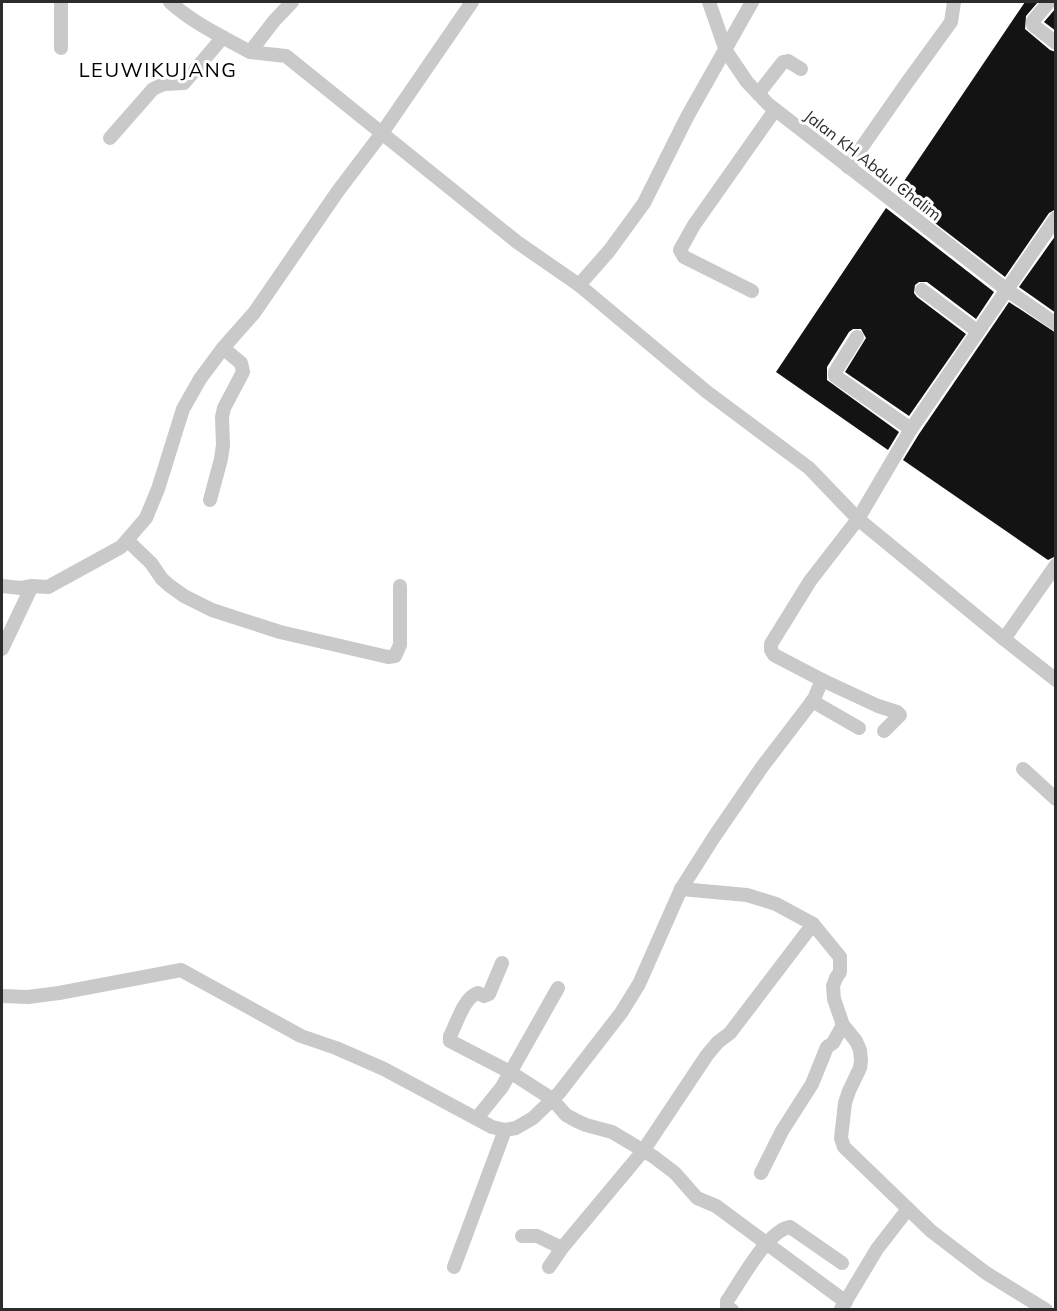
<svg xmlns="http://www.w3.org/2000/svg" width="1057" height="1311" viewBox="0 0 1057 1311" font-family="Mulish,sans-serif">
<style>
.building{fill:#131313}
.lines{fill:none;stroke-linecap:round;stroke-linejoin:round}
.minor{stroke:#c9c9c9;stroke-width:14}
.labels{text-anchor:middle;stroke-width:6;stroke-linejoin:round;paint-order:stroke}
.street-label{font-size:16px;fill:#2c2c2c;stroke:#fff}
.quarter-label{font-size:20px;letter-spacing:1.5px;fill:#000;stroke:#fff}
</style>
<rect width="100%" height="100%" fill="#fff"/>
<g class="building">
<polygon points="1025,2 1038,2 1026,16 1025,29 1050,50 1056,52 1056,209 1049,213 1005,277 896,193"/>
<polygon points="1056,8 1056,31 1044,22"/>
<polygon points="886,208 994,292 976,319 927,282 919,282 915,285 914,293 917,297 966,334 909,416 845,372 866,338 861,329 853,329 849,332 827,367 827,380 899,432 888,450 776,372"/>
<polygon points="1056,235 1056,313 1019,287"/>
<polygon points="1009,302 1056,333 1056,556 1048,560 903,460 919,434"/>
</g>
<g class="lines">
<g class="minor">
<path d="M170,2C193,23 223,37 250,52"/>
<polyline points="292,2 274,21 250,52 286,56 517,242 579,285 707,392 809,468 858,519 1004,639 1056,565"/>
<polyline points="709,2 726,51 747,82 768,104 1007,290 1056,324"/>
<polyline points="1048,3 1033,21 1033,25 1056,43"/>
<polyline points="61,48 61,2"/>
<polyline points="758,94 783,62 788,61 801,69"/>
<polyline points="110,138 153,89 164,84 184,83 223,37"/>
<polyline points="848,167 906,84 951,22 954,2"/>
<polyline points="579,285 609,251 644,203 687,117 752,2"/>
<polyline points="922,290 977,331"/>
<polyline points="752,291 684,257 680,250 694,225 775,110"/>
<polyline points="857,337 835,372 835,376 911,429"/>
<polyline points="210,500 221,459 223,445 222,417 224,408 243,372 241,363 223,348"/>
<polyline points="128,541 151,563 162,579 170,586 184,596 212,610 280,632 388,657 395,656 400,645 400,586"/>
<polyline points="2,586 21,588 32,586 48,587 121,547 146,518 158,489 183,409 200,379 223,348 254,313 338,191 382,133 472,2"/>
<polyline points="1004,639 1056,680"/>
<polyline points="2,649 32,586"/>
<polyline points="822,680 878,706 897,712 900,715 884,731"/>
<polyline points="812,701 859,728"/>
<polyline points="1023,769 1056,799"/>
<polyline points="681,889 747,895 776,904 813,924 840,957 840,972 836,978 833,986 834,999 843,1025 856,1041 860,1050 861,1061 860,1068 849,1091 845,1103 841,1138 844,1147 931,1231 986,1273 1046,1310"/>
<path d="M502,963L489,994L484,996L478,993C464,997 457,1023 450,1036V1041L510,1072L552,1099L566,1115L577,1121L586,1125L612,1132L654,1157L675,1173L697,1198L716,1206L846,1302"/>
<polyline points="2,996 28,997 59,993 181,970 301,1036 336,1048 384,1069 492,1127 505,1130 516,1128 533,1118 559,1093 621,1013 639,984 681,889 714,837 762,767 814,699 822,680 774,655 771,650 771,644 810,581 858,519 911,429 1056,218"/>
<polyline points="477,1118 502,1087 558,988"/>
<polyline points="761,1173 782,1131 812,1084 827,1047 833,1043 843,1025"/>
<polyline points="522,1236 537,1236 562,1248"/>
<polyline points="454,1267 505,1130"/>
<polyline points="549,1267 562,1248 643,1151 707,1055 718,1042 730,1033 813,924"/>
<polyline points="841,1309 877,1249 908,1209"/>
<path d="M732,1310L727,1307V1301C740,1282 768,1230 790,1227L842,1263"/>
</g>
</g>
<g class="labels">
<g class="street-label">
<text transform="translate(873 165) rotate(38)" y="6">Jalan KH Abdul Chalim</text>
</g>
<g class="quarter-label">
<text x="158" y="77">LEUWIKUJANG</text>
</g>
</g>
<rect width="1057" height="1311" fill="none" stroke="#2c2c2c" stroke-width="6"/>
</svg>
